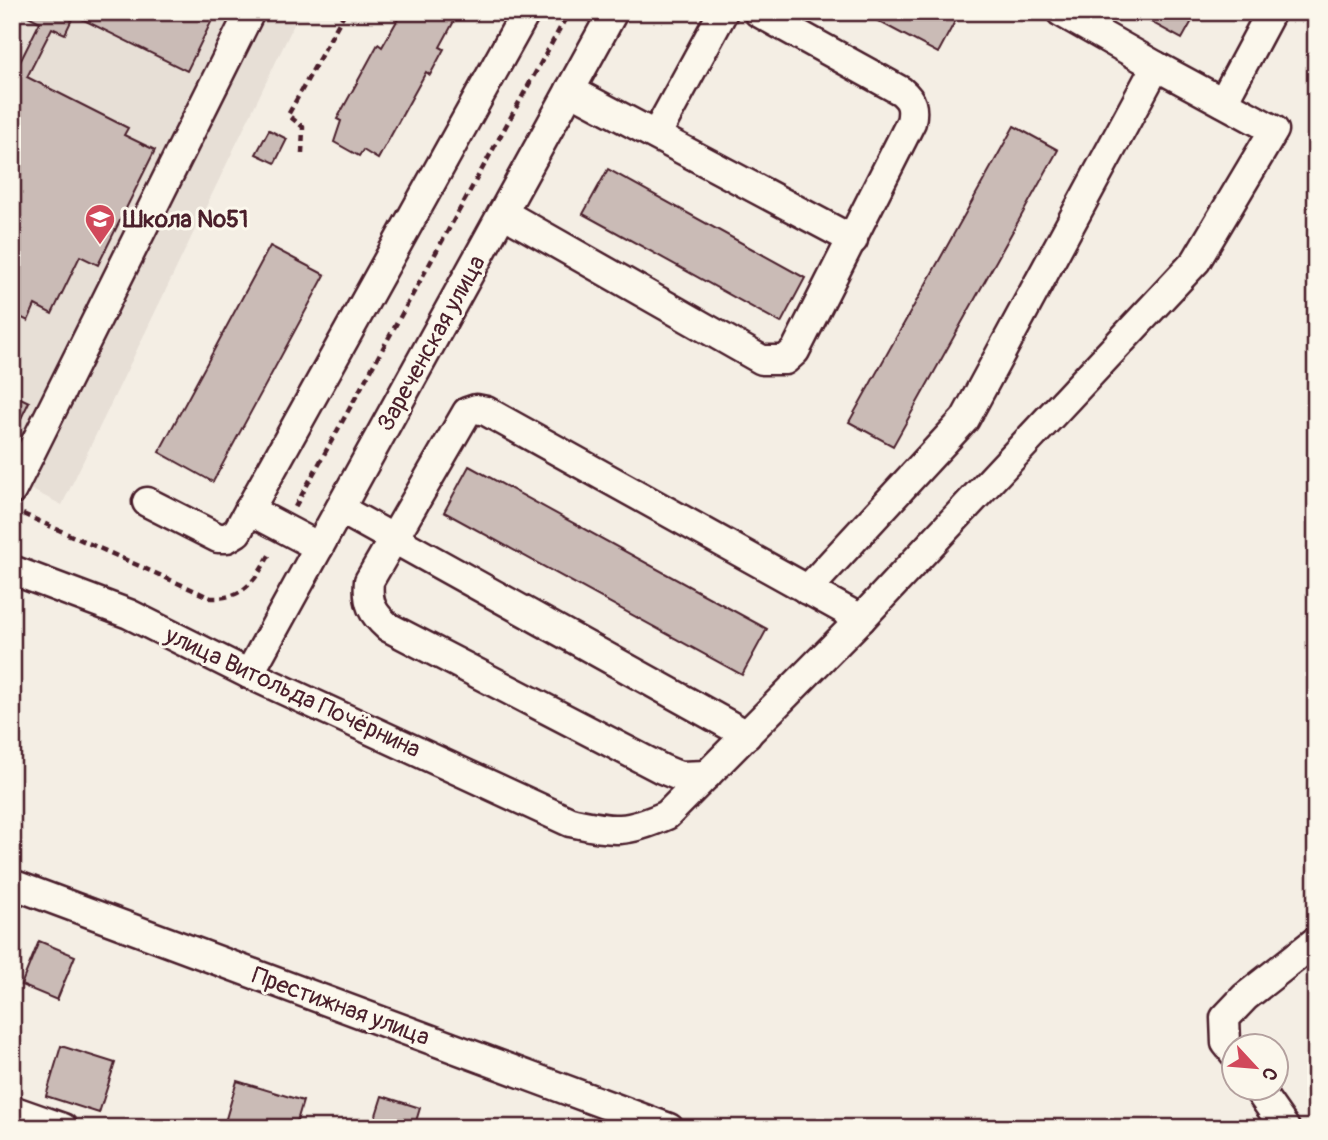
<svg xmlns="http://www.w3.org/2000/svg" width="1328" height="1140" viewBox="0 0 1328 1140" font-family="Pangolin,sans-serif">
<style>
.built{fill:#e7dfd6}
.building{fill:#cabbb6;stroke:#4a1f2b;stroke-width:2}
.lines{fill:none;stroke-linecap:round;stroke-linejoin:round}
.minor-casing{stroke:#4a1f2b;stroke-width:33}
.path{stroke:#4a1f2b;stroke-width:4.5;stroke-dasharray:7 5;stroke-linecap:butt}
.minor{stroke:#fbf7ec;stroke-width:28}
.labels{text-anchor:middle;stroke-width:6;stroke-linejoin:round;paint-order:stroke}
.poi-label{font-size:24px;font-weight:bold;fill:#4a1f2b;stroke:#fbf7ec;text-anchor:start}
.street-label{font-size:24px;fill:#4a1f2b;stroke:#fbf7ec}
</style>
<rect width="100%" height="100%" fill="#f4eee4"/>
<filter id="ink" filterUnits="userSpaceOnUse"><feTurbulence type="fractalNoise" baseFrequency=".0143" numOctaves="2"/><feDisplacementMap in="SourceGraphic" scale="14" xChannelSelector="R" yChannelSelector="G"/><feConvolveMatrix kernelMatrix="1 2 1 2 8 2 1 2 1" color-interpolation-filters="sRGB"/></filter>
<g filter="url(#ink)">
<polygon class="built" points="12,12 300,12 62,505 12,480"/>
<g class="building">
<polygon points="30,12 216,12 187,71 74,15 65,34 52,28 27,77 128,128 124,135 155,150 98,265 80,256 52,314 35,305 28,321 12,313 12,70 15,72 40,22 28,16"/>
<polygon points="402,12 459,12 440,47 444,49 430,75 426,72 378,159 363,150 359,156 334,142 341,121 337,119 378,44 382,47"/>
<polygon points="861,12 960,12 938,53"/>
<polygon points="1140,12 1197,12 1182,39 1138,15"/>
<polygon points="1014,126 1058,150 893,446 849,422"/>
<polygon points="269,130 287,139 275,163 256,154"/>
<polygon points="608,169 805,278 781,323 583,214"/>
<polygon points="270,246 325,275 213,482 159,452"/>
<polygon points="12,394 29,402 12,437"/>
<polygon points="469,466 767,629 742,675 444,512"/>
<polygon points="39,941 75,956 57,1000 21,985"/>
<polygon points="61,1046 115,1063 99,1113 46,1096"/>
<polygon points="237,1081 303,1101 295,1128 243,1128 225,1122"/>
<polygon points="382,1096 420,1108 414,1128 372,1128"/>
</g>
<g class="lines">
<g class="minor-casing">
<g id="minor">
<polyline points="1061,12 1156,66"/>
<polyline points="570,90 853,240"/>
<polyline points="1223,102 1271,12"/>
<polyline points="656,135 723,12"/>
<path d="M503,213L762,360H785L795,351L911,122C914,108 912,100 901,91L758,12"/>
<polyline points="12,490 250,12"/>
<polyline points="147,502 218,538 227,538 237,532 526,12"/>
<polyline points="340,509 747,735"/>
<polyline points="249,510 319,547"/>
<path d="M12,570L129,614L249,674L570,822C614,831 624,834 667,815L861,619L1196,261L1274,130L1156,66L965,419L807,590"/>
<polyline points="249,674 613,12"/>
<path d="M707,775L679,776L662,769L388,627C372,613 367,603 369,581L467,412L476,409L486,411L861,619"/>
<polyline points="12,884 669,1128"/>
<polyline points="1234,1053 1226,1043 1225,1018 1245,997 1316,941"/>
<polyline points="1257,1088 1285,1128"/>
<polyline points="12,1110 63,1128"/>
</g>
</g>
<g class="path">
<polyline points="302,154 303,127 288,115 345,12"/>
<polyline points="295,507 569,12"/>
<path d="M23,514L211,598C245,599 256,579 271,552"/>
</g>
<use href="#minor" class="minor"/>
</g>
</g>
<defs>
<g id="school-pin" transform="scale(1.575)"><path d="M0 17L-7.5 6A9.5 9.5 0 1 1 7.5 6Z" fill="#d1495b" stroke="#fbf7ec"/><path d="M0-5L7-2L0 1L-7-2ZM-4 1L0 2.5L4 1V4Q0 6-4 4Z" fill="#fff"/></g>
</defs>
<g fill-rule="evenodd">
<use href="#school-pin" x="100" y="219"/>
</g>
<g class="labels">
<g class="poi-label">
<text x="123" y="227">Школа №51</text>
</g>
<g class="street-label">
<text transform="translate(431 343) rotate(-61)" y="8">Зареченская улица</text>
<text transform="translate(293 692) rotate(25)" y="8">улица Витольда Почёрнина</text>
<text transform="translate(341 1006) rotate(20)" y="8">Престижная улица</text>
</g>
</g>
<rect width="1328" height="1140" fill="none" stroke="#fbf7ec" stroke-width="42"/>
<rect x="21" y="21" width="1286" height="1098" fill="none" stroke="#4a1f2b" stroke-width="2.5" filter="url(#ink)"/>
<g transform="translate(1255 1067) rotate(116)"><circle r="33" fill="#fbf7ec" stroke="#b4a19f" stroke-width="2"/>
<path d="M0-5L12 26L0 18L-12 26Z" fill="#d1495b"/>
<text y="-10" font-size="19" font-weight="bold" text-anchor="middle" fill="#4a1f2b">С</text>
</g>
</svg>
